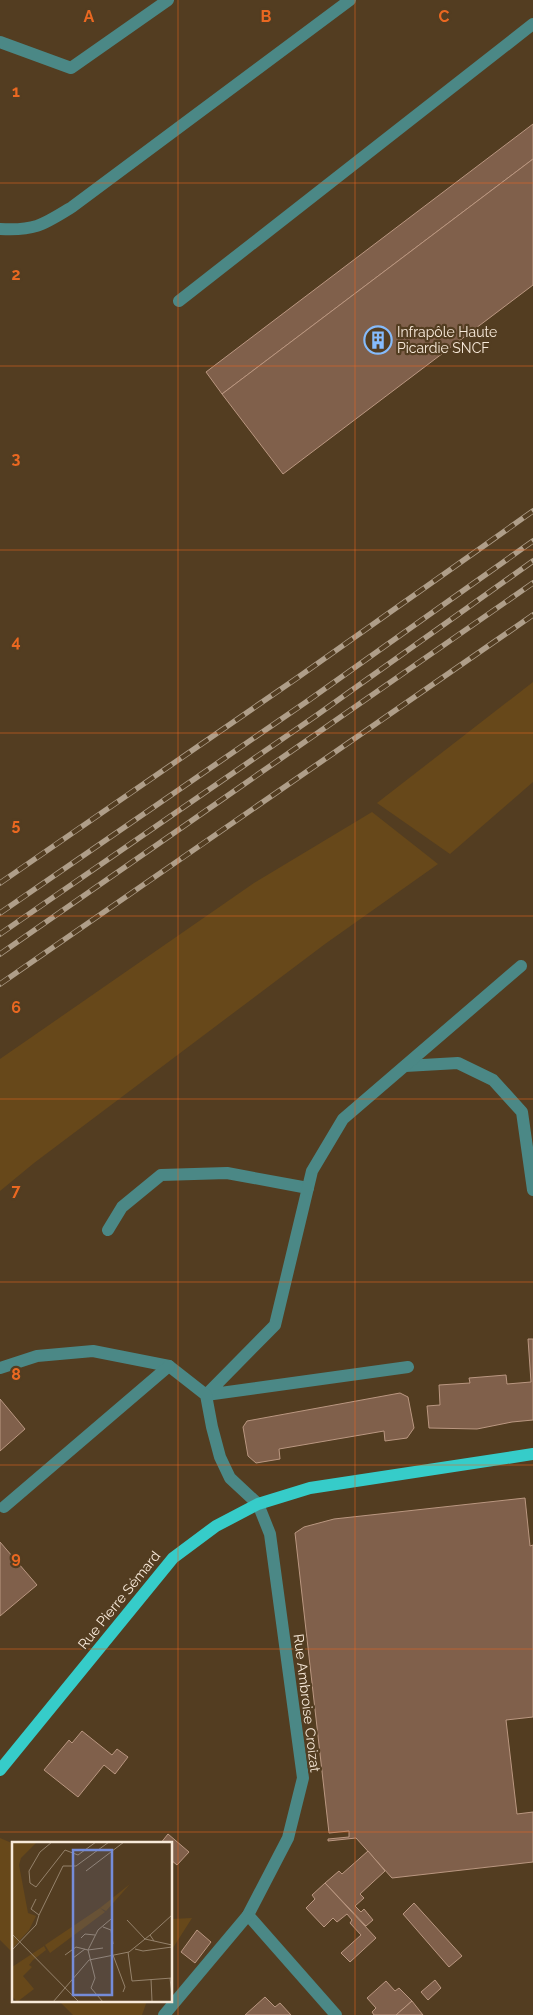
<svg xmlns="http://www.w3.org/2000/svg" width="533" height="2015" viewBox="0 0 533 2015" font-family="Raleway,sans-serif">
<style>
.green{fill:#67481a}
.building{fill:#80604b;stroke:#ba9781}
.lines{fill:none;stroke-linecap:round;stroke-linejoin:round}
.minor{stroke:#4b8886;stroke-width:12}
.major{stroke:#36ccc9;stroke-width:12}
.rail-casing{stroke:#af9e89;stroke-width:5.5}
.rail{stroke:#533d21;stroke-width:4;stroke-dasharray:11;stroke-linecap:butt}
.grid{fill:none;stroke:#ea6821;stroke-width:1;stroke-opacity:0.55}
.labels{text-anchor:middle;stroke-width:4.5;stroke-linejoin:round;paint-order:stroke}
.poi-label{font-size:14px;fill:#f8eada;stroke:#533d21;text-anchor:start}
.street-label{font-size:14px;fill:#f8eada;stroke:#533d21}
.inset-road{fill:none;stroke:#95826b;stroke-width:1}
.view{fill:#758cd9;fill-opacity:0.15;stroke:#758cd9;stroke-width:2.5}
.inset-edge{fill:none;stroke:#f8eada;stroke-width:2.5}
.grid-label{font-size:16px;text-anchor:middle;font-weight:bold;fill:#ea6821;stroke:#533d21;stroke-width:4.5;stroke-linejoin:round;paint-order:stroke}
</style>
<rect width="100%" height="100%" fill="#533d21"/>
<g class="green">
<polygon points="533,682 533,782 450,854 377,803"/>
<polygon points="372,812 438,864 325,944 34,1163 0,1191 0,1059 254,883"/>
<polygon points="0,1838 14,1844 14,1954 0,1940"/>
<polygon points="192,1918 171,1951 171,1919"/>
<polygon points="59,2001 147,2001 142,2015 73,2015"/>
</g>
<g class="building">
<polygon points="533,124 533,159 222,394 206,372"/>
<polygon points="533,159 533,285 283,474 222,394"/>
<polygon points="528,1339 533,1339 533,1420 512,1422 477,1429 429,1428 427,1406 440,1405 439,1385 470,1383 469,1378 506,1375 507,1384 531,1382"/>
<polygon points="400,1393 408,1397 414,1428 407,1438 385,1441 384,1431 279,1449 280,1459 256,1463 248,1456 243,1427 247,1421"/>
<polygon points="0,1399 25,1429 0,1451"/>
<polygon points="525,1498 530,1546 533,1545 533,1717 506,1720 517,1814 533,1812 533,1862 392,1878 356,1838 328,1841 328,1839 349,1837 349,1831 329,1833 295,1533 304,1527 334,1519"/>
<polygon points="0,1542 37,1585 0,1616"/>
<polygon points="82,1731 112,1755 117,1749 128,1757 115,1774 104,1765 78,1797 44,1770 69,1740 72,1743"/>
<polygon points="168,1834 189,1852 177,1865 171,1860 171,1844 160,1844"/>
<polygon points="368,1851 385,1871 360,1894 364,1898 355,1906 361,1912 364,1909 373,1920 366,1926 325,1883 339,1871 342,1874"/>
<polygon points="325,1883 376,1938 350,1962 341,1953 361,1935 350,1923 352,1920 347,1914 337,1922 333,1918 324,1927 306,1908 315,1899 312,1895"/>
<polygon points="414,1903 462,1956 449,1967 403,1914"/>
<polygon points="197,1930 211,1942 195,1963 181,1952"/>
<polygon points="435,1980 441,1988 428,2000 421,1992"/>
<polygon points="386,1981 395,1991 399,1988 412,2001 396,2015 374,2015 372,2012 376,2008 367,1998"/>
<polygon points="265,1997 275,2007 280,2003 291,2015 245,2015"/>
<polygon points="412,2001 423,2015 396,2015"/>
</g>
<g class="lines">
<g class="minor">
<polyline points="0,42 71,68 168,0"/>
<path d="M0,229C35,231 43,225 72,207L350,0"/>
<polyline points="179,301 533,24"/>
<polyline points="405,1066 458,1063 493,1080 522,1112 533,1190"/>
<polyline points="108,1230 122,1207 161,1175 227,1173 308,1188"/>
<polyline points="408,1367 206,1395 275,1325 312,1171 343,1119 521,966"/>
<polyline points="0,1368 37,1356 93,1351 169,1366 206,1395 212,1427 220,1457 230,1478 258,1504 270,1534 303,1778 288,1838 248,1915 336,2015"/>
<polyline points="4,1507 169,1366"/>
<polyline points="164,2015 248,1915"/>
</g>
<polyline class="major" points="0,1770 173,1558 216,1526 258,1504 310,1488 533,1454"/>
<g class="rail-casing">
<g id="rail">
<polyline points="0,883 297,678 533,511"/>
<polyline points="0,913 309,700 533,541"/>
<polyline points="0,934 317,715 533,561"/>
<polyline points="0,954 533,583"/>
<polyline points="0,984 533,615"/>
</g>
</g>
<use href="#rail" class="rail"/>
</g>
<path class="grid" d="M178,0V2015M355,0V2015M0,183H533M0,366H533M0,550H533M0,733H533M0,916H533M0,1099H533M0,1282H533M0,1465H533M0,1649H533M0,1832H533"/>
<defs>
<g id="building-ring" transform="scale(1.4375)"><circle r="9.5" fill="#533d21" stroke="#85bbfb" stroke-width="1.5"/><path d="M-4-6H4V6H1V3H-1V6H-4ZM-2.5-4.3h1.7v1.8h-1.7ZM.8-4.3h1.7v1.8H.8ZM-2.5-1h1.7V.8h-1.7ZM.8-1h1.7V.8H.8Z" fill="#85bbfb"/></g>
</defs>
<g fill-rule="evenodd">
<use href="#building-ring" x="378" y="340"/>
</g>
<g class="labels">
<g class="poi-label">
<text x="397" y="337">Infrapôle Haute<tspan x="397" dy="16">Picardie SNCF</tspan></text>
</g>
<g class="street-label">
<text transform="translate(119 1600) rotate(-51)" y="5">Rue Pierre Sémard</text>
<text transform="translate(307 1703) rotate(83)" y="5">Rue Ambroise Croizat</text>
</g>
</g>
<g transform="translate(12 1842)">
<rect width="160" height="160" fill="#533d21"/>
<path d="M0,0H25L9,16L7,23L16,71L24,74L17,88L0,107ZM118,42L94,69L88,66ZM88,66L93,70L38,111L33,103ZM32,104L34,108L21,118L17,123L20,125L11,134L22,147L5,160L0,154V125Z" fill="#67481a"/>
<path class="inset-road" d="M40,0L28,10L17,29L18,41L24,45L53,8L66,13L84,0M74,29L112,0M27,73L51,24H64L97,0M115,78L133,97M91,85L99,88L101,102M0,92L67,160M138,93L160,73M69,96L73,92L83,93M133,97L160,103M91,106L76,108L86,88L99,77M123,107L131,109L160,105M0,108L24,83L27,73L19,67L24,57M116,110L120,139L160,136M53,113L64,105L76,108L83,136L79,146L91,160M101,113L113,145L111,150M61,116L73,107M158,136L160,154M139,137L140,159M41,160L77,118L117,110L138,93L142,99"/>
<path class="view" d="M61,8H100V153H61Z"/>
<rect width="160" height="160" class="inset-edge"/>
</g>
<g class="grid-label">
<text x="89" y="22">A</text>
<text x="266" y="22">B</text>
<text x="444" y="22">C</text>
<text x="16" y="97">1</text>
<text x="16" y="280">2</text>
<text x="16" y="464">3</text>
<text x="16" y="647">4</text>
<text x="16" y="830">5</text>
<text x="16" y="1013">6</text>
<text x="16" y="1196">7</text>
<text x="16" y="1380">8</text>
<text x="16" y="1563">9</text>
</g>
</svg>
